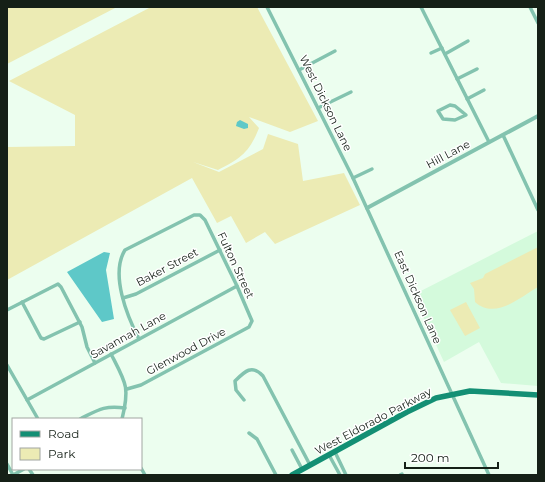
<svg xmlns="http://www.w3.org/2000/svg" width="545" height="482" viewBox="0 0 545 482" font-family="Montserrat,sans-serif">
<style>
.built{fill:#d4fadc}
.green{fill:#ecebb4}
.water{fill:#5ec8c8}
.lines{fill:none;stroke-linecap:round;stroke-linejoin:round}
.minor{stroke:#83c3af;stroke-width:3.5}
.tertiary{stroke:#83c3af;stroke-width:4}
.primary{stroke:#138f74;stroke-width:5.5}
.labels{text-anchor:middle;stroke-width:3;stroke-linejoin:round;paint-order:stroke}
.street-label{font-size:11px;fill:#152017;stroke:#fff}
</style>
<rect width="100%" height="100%" fill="#ecfeef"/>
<polygon class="built" points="538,231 538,386 501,383 479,342 444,362 413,295"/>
<g class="green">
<polygon points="7,7 117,7 7,64"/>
<path d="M151,7H257L318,121L290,132L249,117L259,128C249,153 241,158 218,170L193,162L219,172L263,149L268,134L298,144L303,181L344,173L360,205L275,244L265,232L246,243L231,216L217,223L192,178L7,280V147L75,146V115L9,81Z"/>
<path d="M538,247V287C519,298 495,320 475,302L474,289L470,283L483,278L485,274Z"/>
<polygon points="466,302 480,328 465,336 450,310"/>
</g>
<g class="water">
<polygon points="240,120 248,124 248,128 244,129 236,126 237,122"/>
<polygon points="104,252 110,253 106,270 114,319 102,322 67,272"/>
</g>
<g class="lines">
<g class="minor">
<polyline points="267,7 353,178 489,475"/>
<polyline points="421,7 489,142"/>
<polyline points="530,7 538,23"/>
<polyline points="431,53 442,48"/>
<polyline points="445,54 468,41"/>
<polyline points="299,70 335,51"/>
<polyline points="457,79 477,69"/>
<polyline points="467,99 484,90"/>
<polygon points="450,105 455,106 466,115 455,120 443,119 438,111"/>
<polyline points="318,108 351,92"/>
<polyline points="503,135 538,210"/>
<polyline points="353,178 372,169"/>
<polyline points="123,298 136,294 220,250"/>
<polyline points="22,302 41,338 44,339 80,322"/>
<polyline points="7,310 58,284 61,287 82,327 87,347 95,363"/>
<path d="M111,354C126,383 130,387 122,419"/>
<polyline points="7,365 38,419"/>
<path d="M127,389L141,385L249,327L252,321L237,286L205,220L200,215H194L125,250C110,274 127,316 139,339"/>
<polyline points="27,400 237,286"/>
<path d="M244,400L236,390L235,381C245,371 252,364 263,376L310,465"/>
<path d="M80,419C98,410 104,405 125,408"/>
<polyline points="249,433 257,439 276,475"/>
<polyline points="292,450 302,469"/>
<polyline points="335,452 346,475"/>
<polyline points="329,455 340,475"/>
<polyline points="7,464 13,475 24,469"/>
<polyline points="141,468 145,475"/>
<polyline points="29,469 33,475"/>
<polyline points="400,475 402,474"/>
</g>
<polyline class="tertiary" points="367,208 538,116"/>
<polyline class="primary" points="292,475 407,412 436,398 470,391 538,395"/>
</g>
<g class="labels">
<g class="street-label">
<text transform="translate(326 103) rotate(64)" y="4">West Dickson Lane</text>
<text transform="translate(448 154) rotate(-28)" y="4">Hill Lane</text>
<text transform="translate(236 265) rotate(65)" y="4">Fulton Street</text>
<text transform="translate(167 267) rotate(-28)" y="4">Baker Street</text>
<text transform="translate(418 297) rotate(66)" y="4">East Dickson Lane</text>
<text transform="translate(128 335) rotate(-29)" y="4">Savannah Lane</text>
<text transform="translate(186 351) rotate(-28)" y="4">Glenwood Drive</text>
<text transform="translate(373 421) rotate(-28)" y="4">West Eldorado Parkway</text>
</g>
</g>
<rect width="545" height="482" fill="none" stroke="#152017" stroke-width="16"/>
<rect x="12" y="418" width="130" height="52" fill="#ffffff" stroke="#a1a6a2"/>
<rect x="20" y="431" width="20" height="6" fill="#138f74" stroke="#a1a6a2"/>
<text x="48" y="438" font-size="12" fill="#152017">Road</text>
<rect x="20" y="448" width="20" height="12" fill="#ecebb4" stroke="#a1a6a2"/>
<text x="48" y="458" font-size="12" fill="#152017">Park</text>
<path d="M405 462v6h93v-6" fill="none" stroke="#152017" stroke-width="2"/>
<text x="411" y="462" font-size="12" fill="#152017" stroke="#ffffff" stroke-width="3" paint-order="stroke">200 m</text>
</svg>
